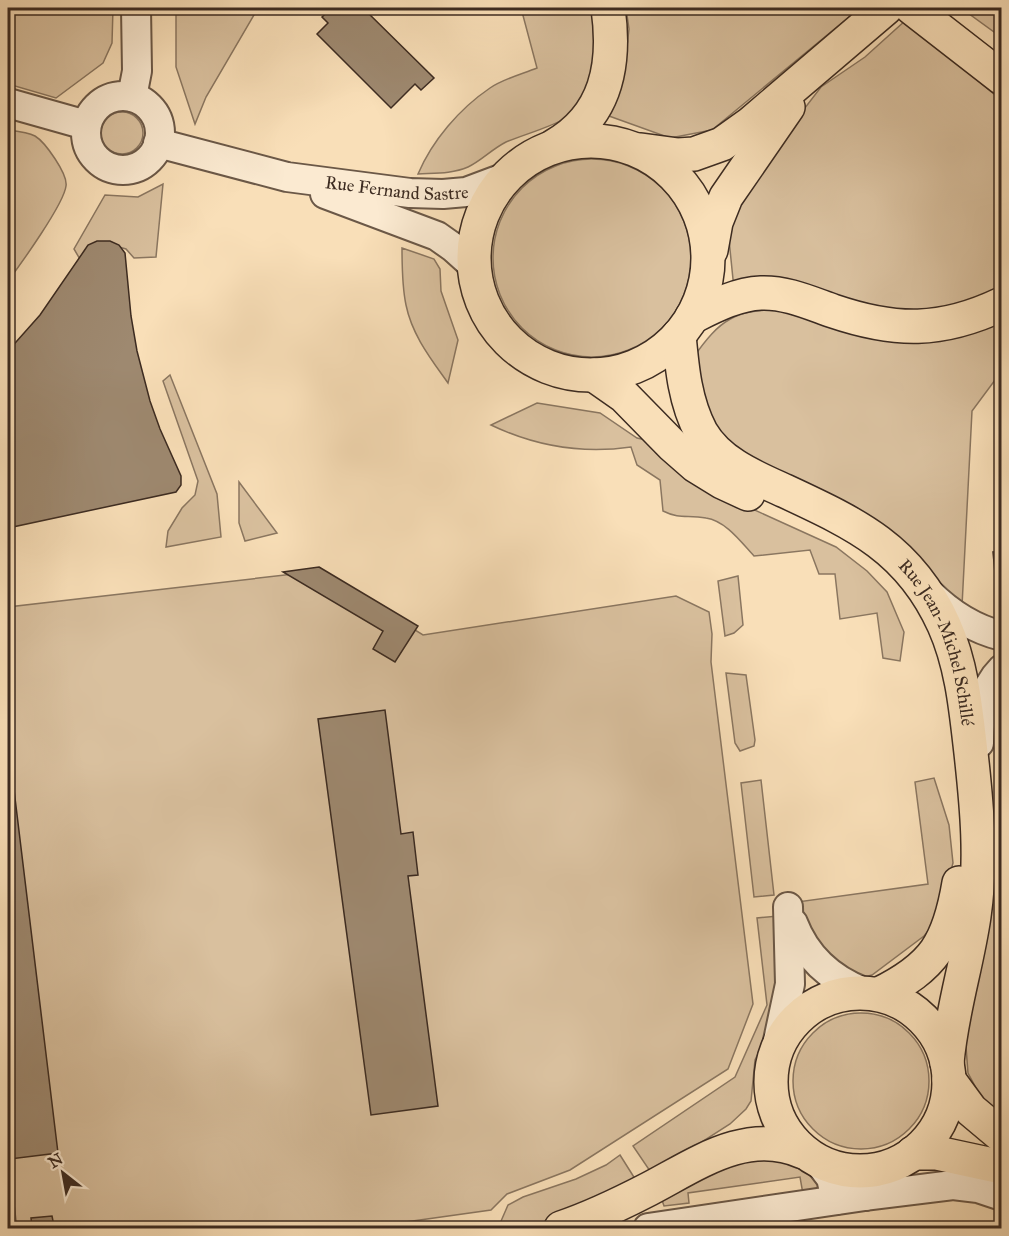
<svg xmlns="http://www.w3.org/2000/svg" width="1009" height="1236" viewBox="0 0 1009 1236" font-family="'IM FELL Great Primer',serif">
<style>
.green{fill:#d9c09e;stroke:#8a7660;stroke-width:1.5}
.building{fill:#9e8970;stroke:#3c2b21;stroke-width:1.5}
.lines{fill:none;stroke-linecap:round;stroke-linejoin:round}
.minor-casing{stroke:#6b5847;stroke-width:32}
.major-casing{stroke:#3c2b21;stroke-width:36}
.minor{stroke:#fbead1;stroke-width:28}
.major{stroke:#f9dfb8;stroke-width:33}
.labels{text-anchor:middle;stroke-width:4.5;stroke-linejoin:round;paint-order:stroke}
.street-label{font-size:18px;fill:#3c2b21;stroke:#fbead1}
</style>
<rect width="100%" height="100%" fill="#f9dfb8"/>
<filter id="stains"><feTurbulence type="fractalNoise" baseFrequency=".00333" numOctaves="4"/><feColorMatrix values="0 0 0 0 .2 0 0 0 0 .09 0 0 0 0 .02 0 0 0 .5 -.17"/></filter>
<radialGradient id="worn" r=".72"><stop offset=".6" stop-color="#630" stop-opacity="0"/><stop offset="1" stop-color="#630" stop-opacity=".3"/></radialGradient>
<g class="green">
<polygon points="8,8 113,8 112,43 103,63 56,98 8,84"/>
<polygon points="176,8 258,8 206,97 195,124 176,67"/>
<path d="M521,8H592C595,47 599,91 565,118C557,125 520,136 506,142C492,149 481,161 468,167C452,174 434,173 418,174C432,141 459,109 490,88C503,79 522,74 537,68Z"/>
<polygon points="626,8 860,8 712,130 670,138 609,116 623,80 629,29"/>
<polygon points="961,8 1001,8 1001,37"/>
<polygon points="906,20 1001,100 1001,295 933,316 734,289 727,220 758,169 821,87 865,57"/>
<circle cx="122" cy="133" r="21"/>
<path d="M8,130C16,131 27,132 35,136C45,142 68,174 66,186C64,204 20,265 8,281Z"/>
<circle cx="592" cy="258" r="99"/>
<polygon points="163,184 156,257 134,258 126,249 105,243 81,261 74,249 105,195 138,197"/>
<path d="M402,248L434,259L440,269L441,291L458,340L448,383C431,359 412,335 406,305C402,286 402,267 402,248Z"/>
<path d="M781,309L1001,317V372L972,411L962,606L775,478L715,430L697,390L693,358C721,318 734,311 781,309Z"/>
<polygon points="170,375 217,494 221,537 166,547 168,531 182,508 195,495 198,481 163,381"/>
<path d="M537,403L600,413L637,438L646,440L704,487L836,547L867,571L887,592L904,632L900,661L883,658L877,613L840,619L835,574H819L810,550L754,556C741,542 726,521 706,518C688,514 681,520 663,511L660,480L637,465L631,447C583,454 535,446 491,425Z"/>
<polygon points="239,482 277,533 245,541 239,523"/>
<polygon points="320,571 423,635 676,596 709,612 712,634 711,662 753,1004 728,1069 570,1170 507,1194 491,1210 377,1226 373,1228 17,1228 8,1156 8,607"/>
<polygon points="738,576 743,625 734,633 725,636 718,581"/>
<polygon points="726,673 746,675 755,740 754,746 740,751 735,743"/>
<polygon points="934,778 949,825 953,863 938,919 924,936 872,975 857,979 821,955 797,902 928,884 915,782"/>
<polygon points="761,780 774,895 754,897 741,783"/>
<polygon points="995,853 1002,889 1001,1126 983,1101 968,1073 965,1034"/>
<polygon points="778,916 785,973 766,1037 755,1060 751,1101 746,1109 730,1124 652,1174 633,1146 735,1077 767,1005 757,918"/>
<circle cx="861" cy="1081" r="68"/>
<polygon points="751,1153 792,1158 828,1182 824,1189 803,1194 800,1177 688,1193 689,1203 664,1206 662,1200"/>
<polygon points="620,1155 637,1182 583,1207 541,1223 498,1228 508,1205 523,1197 576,1179 606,1165"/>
</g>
<g class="building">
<polygon points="332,8 339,8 341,10 344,8 363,8 434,78 421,90 415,84 391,108 317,34 328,23 322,17"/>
<polygon points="97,241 110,241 119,245 125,253 131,316 137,351 150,401 160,429 181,476 181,485 176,492 8,528 8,351 40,315 84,251 88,245"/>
<polygon points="1002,551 1002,572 995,573 993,552"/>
<polygon points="319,567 418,626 395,662 373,649 383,631 283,572"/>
<polygon points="385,710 401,834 413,832 418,875 408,876 438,1106 371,1115 318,719"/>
<polygon points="8,765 11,765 58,1153 10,1159 8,1137"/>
<polygon points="52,1216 54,1226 51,1226 51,1228 29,1228 32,1228 31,1218"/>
</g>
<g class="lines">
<g class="minor-casing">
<g id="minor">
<circle cx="123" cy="133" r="37"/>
<polyline points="132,97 137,71 136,8"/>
<polyline points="8,103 86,125"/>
<path id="s1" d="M158,143L287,177L410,193L443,194L466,192L506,177"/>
<polyline points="325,194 437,236 454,248 474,266"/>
<path d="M929,593C949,613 974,629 1002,636"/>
<path d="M979,743C980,715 981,690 1002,669"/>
<path d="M793,923C806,957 830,979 864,992"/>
<polyline points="776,1050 790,984 788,907"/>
<polyline points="818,1161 831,1178 836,1200"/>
<polyline points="865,1196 865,1184 873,1170"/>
<polyline points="648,1228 865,1196 953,1185 978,1188 1002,1196"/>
</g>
</g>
<g class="major-casing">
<g id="major">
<polyline points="912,8 1002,78"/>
<circle cx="591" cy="258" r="117"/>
<path d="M554,146C607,116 616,64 608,8"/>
<polyline points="641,150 678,155 694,154 722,144 750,124 886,8"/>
<polyline points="711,250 716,222 726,197 788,107"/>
<path d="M692,317C714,306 737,294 761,293C786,292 810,303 833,311C895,332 941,333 1002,304"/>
<path id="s2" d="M679,335C682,368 685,402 701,432C719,463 754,477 785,491C856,524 910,549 944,625C962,665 966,709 971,753C977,807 982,861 974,916C967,965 951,1013 947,1063"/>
<polyline points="594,375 624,396 672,445 696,466 722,482 748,494"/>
<circle cx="860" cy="1082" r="89"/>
<path d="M879,994C934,967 949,943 959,883"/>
<polyline points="949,1080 971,1110 1002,1136"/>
<polyline points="913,1153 937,1153 1002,1167"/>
<path d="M561,1228C591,1218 620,1204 649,1189C697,1164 747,1127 803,1152"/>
</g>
</g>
<use href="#minor" class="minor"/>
<use href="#major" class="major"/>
</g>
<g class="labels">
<g class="street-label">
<text dy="6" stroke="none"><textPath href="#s1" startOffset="244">Rue Fernand Sastre</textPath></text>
<text dy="6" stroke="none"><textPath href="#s2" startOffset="432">Rue Jean-Michel Schillé</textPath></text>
</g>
</g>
<rect width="1009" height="1236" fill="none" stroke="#f9dfb8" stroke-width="30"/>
<rect x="9" y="9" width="991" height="1218" fill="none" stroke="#3c2b21" stroke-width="3"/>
<rect x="15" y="15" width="979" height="1206" fill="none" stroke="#3c2b21" stroke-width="1.5"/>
<g transform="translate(63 1173) rotate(329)" stroke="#fbead1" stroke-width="4.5" paint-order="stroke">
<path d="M0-4.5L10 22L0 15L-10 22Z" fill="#3c2b21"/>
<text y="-9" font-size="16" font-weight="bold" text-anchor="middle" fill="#3c2b21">N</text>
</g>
<rect width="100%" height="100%" filter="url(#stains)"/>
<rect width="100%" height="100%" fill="url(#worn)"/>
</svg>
